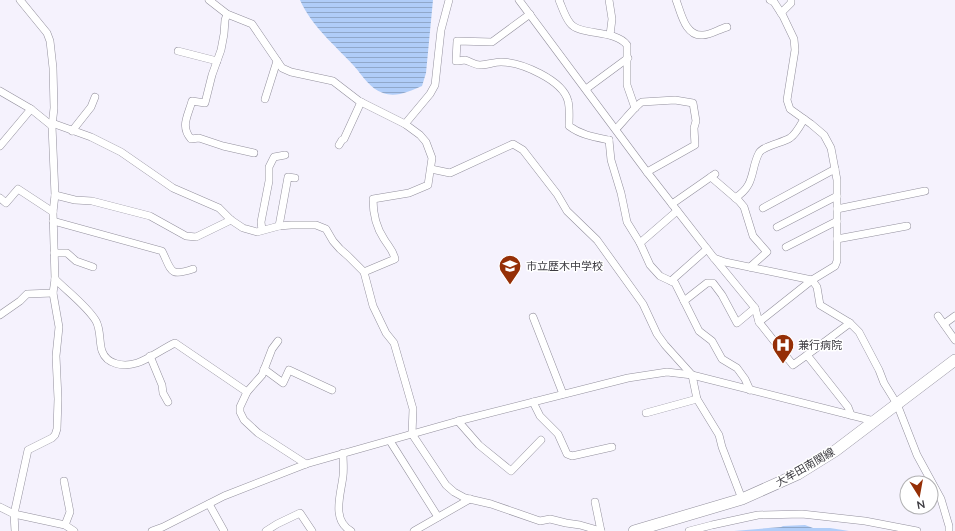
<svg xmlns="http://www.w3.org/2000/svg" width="955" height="531" viewBox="0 0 955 531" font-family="Mulish,'Noto Sans JP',sans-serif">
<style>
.water{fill:url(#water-rules)}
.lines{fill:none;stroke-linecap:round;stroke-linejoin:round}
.street-casing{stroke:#93909d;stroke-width:8}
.primary-casing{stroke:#93909d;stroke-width:12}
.street{stroke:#fff;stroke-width:7}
.primary{stroke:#fff;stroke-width:11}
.labels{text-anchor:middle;stroke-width:3;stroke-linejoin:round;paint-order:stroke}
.poi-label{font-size:11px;fill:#3c3b41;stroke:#fff;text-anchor:start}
.street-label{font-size:11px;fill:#3c3b41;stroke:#fff}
</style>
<defs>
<pattern id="water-rules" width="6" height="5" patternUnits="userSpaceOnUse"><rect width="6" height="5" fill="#b0cdf8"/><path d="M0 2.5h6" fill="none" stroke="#90a8ca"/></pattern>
</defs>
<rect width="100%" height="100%" fill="#f5f2fd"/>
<g class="water">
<path d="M300,0H433L426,73L422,86C410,91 396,98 383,93C370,89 363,76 354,66C335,45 312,27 300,0Z"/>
<polygon points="805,525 813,528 830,528 849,531 734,531 781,527 783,526"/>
</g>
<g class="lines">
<g class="street-casing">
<g id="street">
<path d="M209,0L227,14L252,24L282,68L291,72L333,81L359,101L405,124L420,135L426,142L432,158L428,185L409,193L373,199C373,214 376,227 384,239C389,247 393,250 395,259L364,272"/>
<polyline points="519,0 647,172 714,258 725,262 812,280 817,287 820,305 850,323 859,332 879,370 884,383 897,404 917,455 941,499 949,526 949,531"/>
<path d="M559,0C562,7 565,17 570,23C579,36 615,29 627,45V85L635,108"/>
<polyline points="609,0 612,19 610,35"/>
<path d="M676,0C681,12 685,37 703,35C711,35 719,29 727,27"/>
<polyline points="781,13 791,3 791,0"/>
<path d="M227,14L225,20L224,34L221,50L212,75L205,103L192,101C188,116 180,126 191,139L199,138L223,146L254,153"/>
<path d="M530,14L492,42L457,41L456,61C459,61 463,60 465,60C470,61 474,65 480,65C487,65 494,62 501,62C521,62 563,80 568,101C570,108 569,118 569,126C581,135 594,137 609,140"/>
<polyline points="178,51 217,61"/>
<polyline points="586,89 628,58"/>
<polyline points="0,91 31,109 0,146"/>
<polyline points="265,99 277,61"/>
<polyline points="31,109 52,126"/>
<polyline points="52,123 91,137 121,152 173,188 219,208 231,220 243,228 257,232 279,226 291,225 316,225 326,229 333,241 340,249 348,256 364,272 373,306 386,333 394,343 407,388 413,409 412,434 446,485 454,492 465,498 491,504 540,521 550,519 566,523 580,525 601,531"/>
<polyline points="405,124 430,94 435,85 441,30 449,0"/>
<path d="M616,129C622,123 637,104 642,102L675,100L693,103L696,121L694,128L695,145L647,172"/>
<polyline points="72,131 91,107 95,97"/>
<polyline points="609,140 611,160 621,193 627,222 640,243 650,265 660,276 675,283 699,331 712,341 722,359 737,368 745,379 750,390"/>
<polyline points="339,145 342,140 344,139 361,102"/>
<polyline points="431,169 450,173 513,144 523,150 557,194 567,211 597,240 643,304 657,334 665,345 692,375 697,399 719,435 722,447 742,499"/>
<polyline points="711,177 739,201 744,207 753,236 767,252 750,267"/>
<polyline points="55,195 75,200 92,201 150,216 186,236 196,237 231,220"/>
<polyline points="0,198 6,203 18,189 53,212"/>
<path d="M735,198C756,185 750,170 759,153C763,146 782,143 790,138C796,134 800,126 804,119"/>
<polyline points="672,204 715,174"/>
<polyline points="763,208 835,169"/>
<polyline points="837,209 925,191"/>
<path d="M53,221L162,251C172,271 169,277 193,269"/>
<polyline points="279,226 288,177 295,178"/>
<polyline points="777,227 837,196"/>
<polyline points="262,230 261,222 269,181 269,167 274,157 285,155"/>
<polyline points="837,239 907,226"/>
<polyline points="640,243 677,211"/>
<polyline points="786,247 837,221"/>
<polyline points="54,253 67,253 76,261 93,267"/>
<polyline points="714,258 755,308 759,322 793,365 807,355 848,407 851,415"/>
<path d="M55,279C68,292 87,306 96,321C101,330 99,342 102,351C107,365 124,367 137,363C147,360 164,348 175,343L247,392"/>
<polyline points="671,281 707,249"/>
<polyline points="684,301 707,283 713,283 722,295 737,323 755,308"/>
<polyline points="0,315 20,301 27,294 53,293"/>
<polyline points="938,316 955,340"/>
<polyline points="533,317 563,394"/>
<polyline points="759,322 812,280 835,266 837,261 837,180 831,148 824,135 811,124 790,109 787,100 795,50 794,39 783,16 774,2 770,0"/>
<polyline points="944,324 955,316"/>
<polyline points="278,341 272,349 262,375 247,392 240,407 240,412 244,420 258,433 306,464"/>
<polyline points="807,355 850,323"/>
<polyline points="150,356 162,385 163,393 168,402"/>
<polyline points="264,369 283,383 289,370 332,390"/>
<polyline points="533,402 540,416 558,434 567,454 572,456 612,447"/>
<polyline points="646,413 697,399"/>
<polyline points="458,421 479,445 511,471 541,440"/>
<polyline points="390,441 438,517"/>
<path d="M343,453C343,461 344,468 343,476C341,494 331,520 351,531"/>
<polyline points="64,481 70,512 65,525"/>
<polyline points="595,502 601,531"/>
<polyline points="209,504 224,531"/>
<polyline points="0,507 14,514 65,525 74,531"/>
<polyline points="15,531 14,514 28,450 52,438 55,435 57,429 58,399 56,356 59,327 53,293 55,279 53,212 55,195 52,126 54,108 53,68 50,41 47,33 20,0"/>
<polyline points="152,531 163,527 224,496 306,464 458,421 628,378 667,372 692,375 874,421"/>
<polyline points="266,531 277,524 300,513 312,531"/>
<polyline points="414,531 470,499"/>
<polyline points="689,531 712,525 758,515 802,514 865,521 917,531"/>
</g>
</g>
<g class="primary-casing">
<polyline id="primary" points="634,531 742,499 798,474 835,451 955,360"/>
</g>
<use href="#street" class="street"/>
<use href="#primary" class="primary"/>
</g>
<defs>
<g id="school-pin" transform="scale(1.15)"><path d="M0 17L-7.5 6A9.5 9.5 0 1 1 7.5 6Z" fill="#952f06" stroke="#fff"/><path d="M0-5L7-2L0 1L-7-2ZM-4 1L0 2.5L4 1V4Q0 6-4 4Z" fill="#fff"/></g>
<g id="hospital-pin" transform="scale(1.15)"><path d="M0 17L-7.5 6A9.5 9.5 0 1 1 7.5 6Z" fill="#952f06" stroke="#fff"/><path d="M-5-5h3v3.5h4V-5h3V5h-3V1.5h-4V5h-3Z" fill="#fff"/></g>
</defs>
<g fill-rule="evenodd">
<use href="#school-pin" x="510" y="266"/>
<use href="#hospital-pin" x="783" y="345"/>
</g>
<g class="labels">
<g class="poi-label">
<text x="526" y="270">市立歴木中学校</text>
<text x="798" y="349">兼行病院</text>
</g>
<g class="street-label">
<text transform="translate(805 467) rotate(-30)" y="4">大牟田南関線</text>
</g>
</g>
<g transform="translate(919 495) rotate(169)"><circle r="19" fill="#ffffff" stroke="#b1b1b3"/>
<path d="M0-3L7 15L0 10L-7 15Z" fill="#952f06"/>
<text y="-6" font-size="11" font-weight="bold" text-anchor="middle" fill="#3c3b41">N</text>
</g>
</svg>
